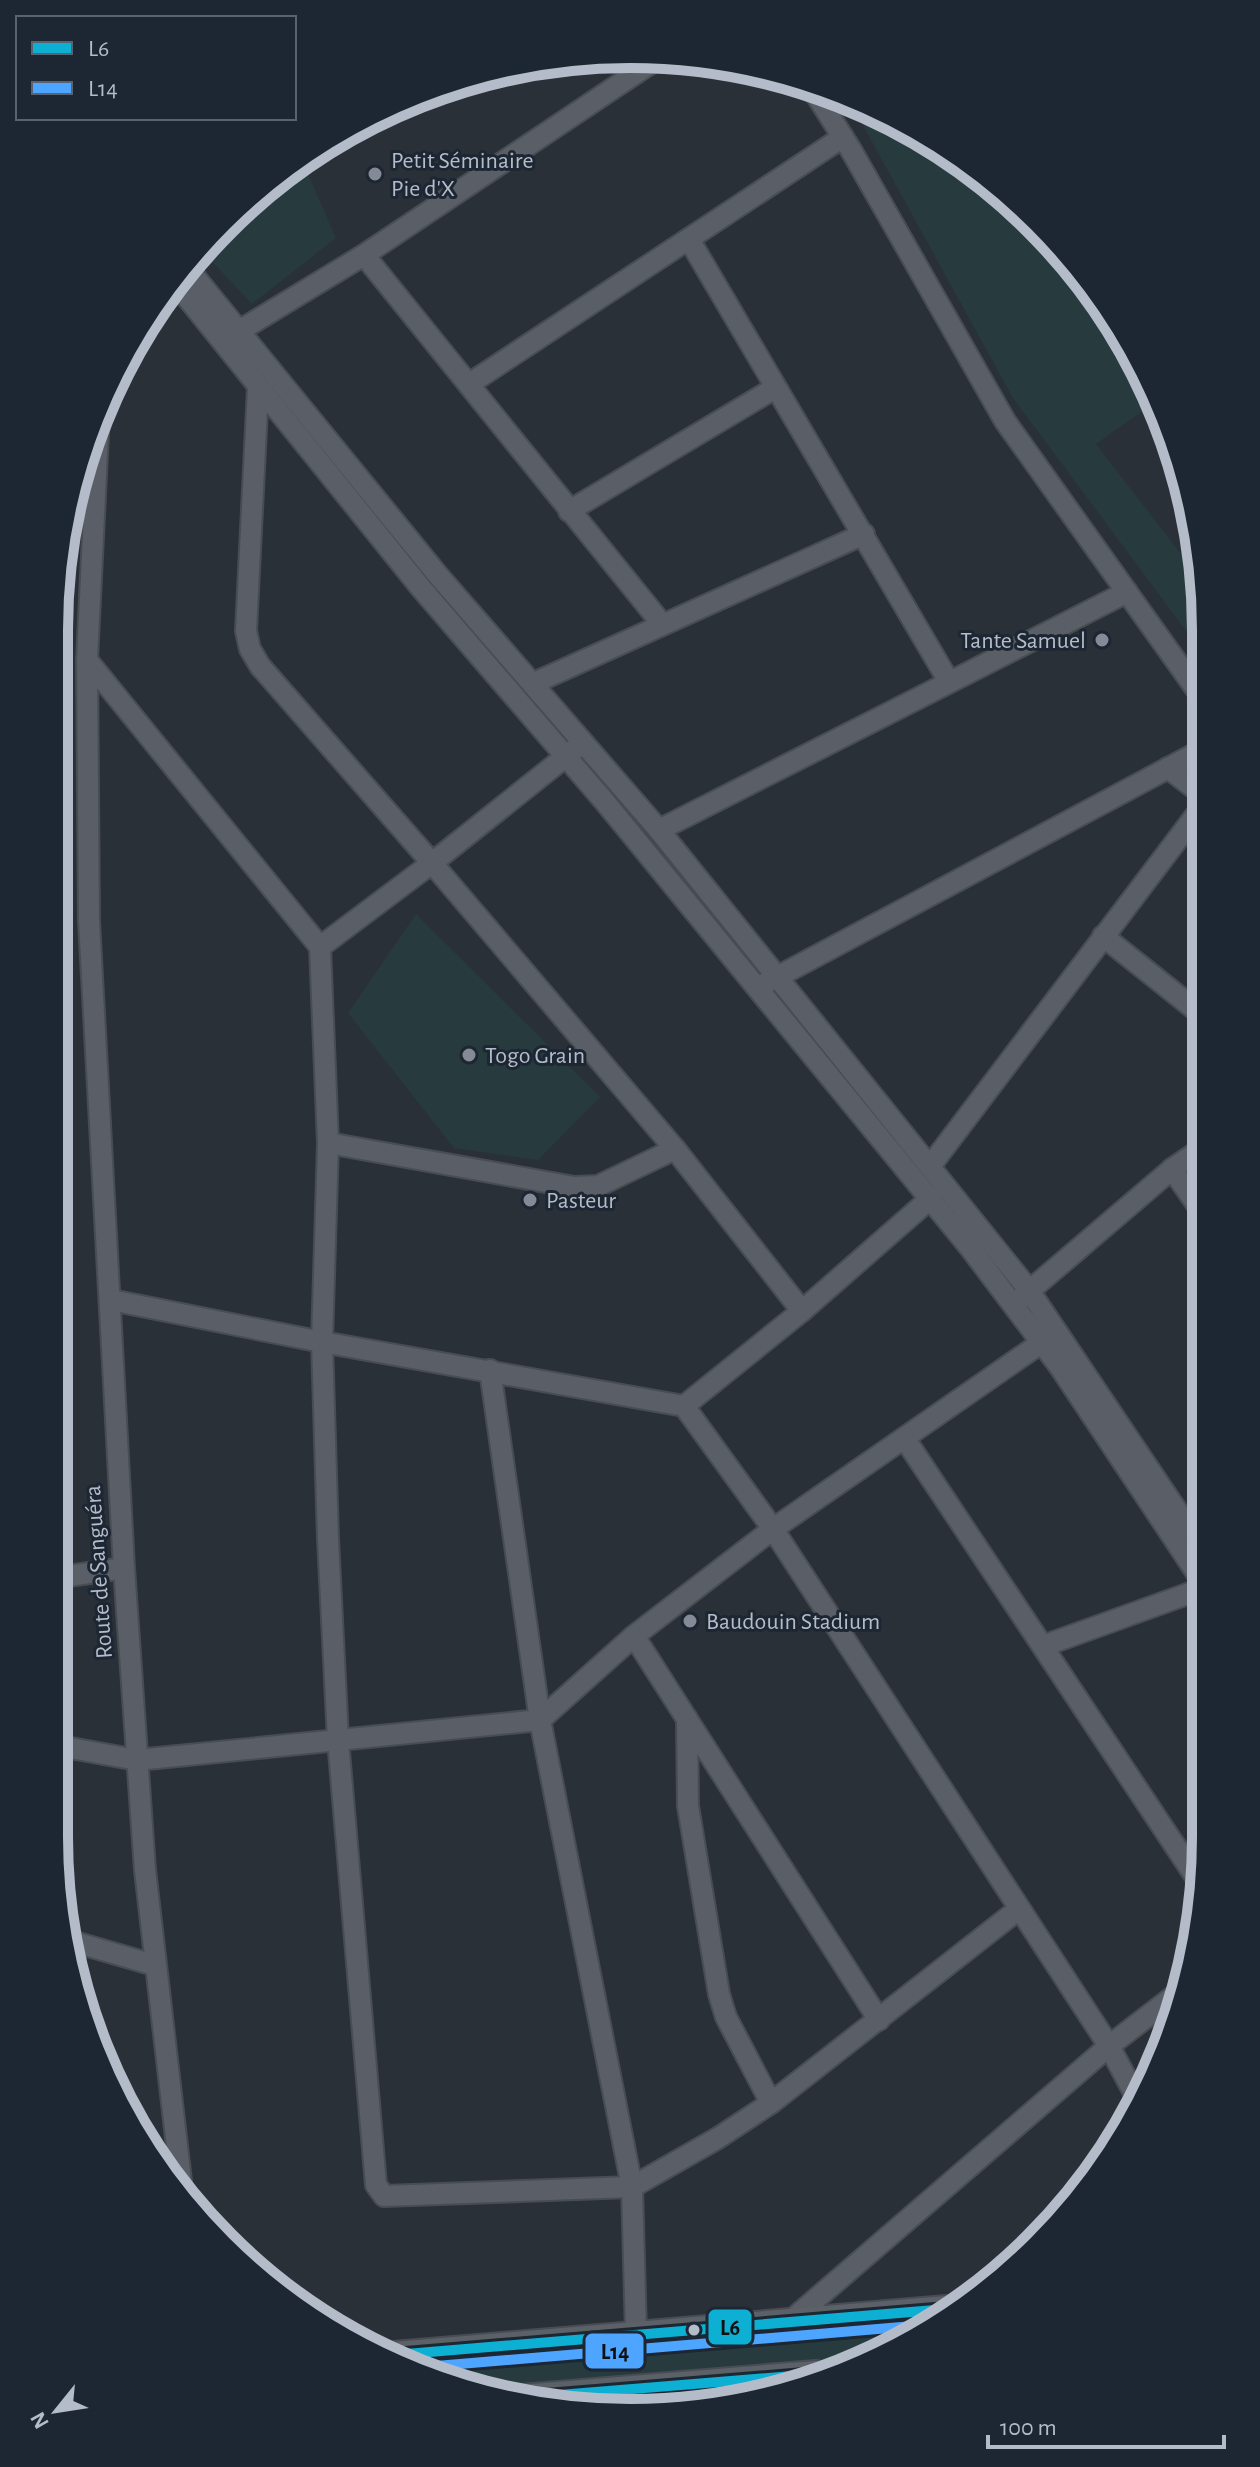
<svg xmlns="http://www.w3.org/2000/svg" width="1260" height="2467" viewBox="0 0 1260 2467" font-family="'Alegreya Sans',sans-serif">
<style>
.green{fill:#273a3e}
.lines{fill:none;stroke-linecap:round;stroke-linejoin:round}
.minor-casing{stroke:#484c53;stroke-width:24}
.major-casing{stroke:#484c55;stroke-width:30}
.minor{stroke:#5a5e66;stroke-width:20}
.major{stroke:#5c6168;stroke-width:26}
.bus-1-casing{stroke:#1d2633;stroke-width:16}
.bus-2-casing{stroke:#1d2633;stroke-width:16}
.bus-1{stroke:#0dafd3;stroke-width:10}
.bus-2{stroke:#4da5ff;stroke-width:10}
.poi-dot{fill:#848b96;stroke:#1d2633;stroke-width:3}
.bus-dot{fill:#b4bcc9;stroke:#1d2633;stroke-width:3}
.labels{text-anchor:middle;stroke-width:6;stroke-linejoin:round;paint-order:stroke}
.poi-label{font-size:24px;fill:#b4bcc9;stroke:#1d2633;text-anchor:start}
.street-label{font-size:24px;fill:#b4bcc9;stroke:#1d2633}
.rim{fill:none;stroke:#b4bcc9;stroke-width:10}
.line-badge{stroke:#1d2633;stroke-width:3}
.pale-badge-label{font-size:22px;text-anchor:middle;font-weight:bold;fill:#111}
</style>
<rect width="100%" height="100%" fill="#2a3038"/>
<g class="green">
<polygon points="849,100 884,113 981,173 1087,280 1162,410 1166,423 1144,410 1096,444 1201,580 1201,651 1013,398"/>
<polygon points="302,160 336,238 252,304 201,250 250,197"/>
<polygon points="416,914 600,1097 538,1160 454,1148 348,1013"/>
<polygon points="926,2324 885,2353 862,2360 489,2391 418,2364"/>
</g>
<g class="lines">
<g class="minor-casing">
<g id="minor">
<polyline points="810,85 851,150 1005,421 1201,696"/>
<polyline points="690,241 948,680"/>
<polyline points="364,255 662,624"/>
<polyline points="186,266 437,574 659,830 1028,1289 1204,1551"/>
<polyline points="173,280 421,588 605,802 971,1249 1060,1367 1204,1584"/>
<polyline points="239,331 364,255 663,55"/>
<polyline points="469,384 843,137"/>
<polyline points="258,388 246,631 250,649 260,666 432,863 320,947"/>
<polyline points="99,412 87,660 89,921 124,1568 145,1870 183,2198"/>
<polyline points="569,511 775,388"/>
<polyline points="87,660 320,947 328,1143 322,1342 328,1539 338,1740 376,2185 384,2196 632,2187 718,2138 771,2103 1019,1909"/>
<polyline points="534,683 864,534"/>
<polyline points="575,749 432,863 675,1149 802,1311"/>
<polyline points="1168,768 1202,794"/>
<polyline points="659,830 1127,592"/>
<polyline points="1103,936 1202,1015"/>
<polyline points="764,984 1202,750"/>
<polyline points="328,1143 574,1187 598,1186 675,1149"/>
<polyline points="931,1165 1202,807"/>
<polyline points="1172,1169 1203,1213"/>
<polyline points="1021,1298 1172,1169 1203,1148"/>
<polyline points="111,1300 322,1342 684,1406 773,1529 1109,2046 1139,2102"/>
<polyline points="490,1370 540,1720 632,2187 636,2334"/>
<polyline points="684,1406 802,1311 931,1198"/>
<polyline points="905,1439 1203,1888"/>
<polyline points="54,1578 124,1568"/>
<polyline points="634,1636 879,2020"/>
<polyline points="1043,1646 1204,1588"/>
<polyline points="687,1719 688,1806 719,1994 726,2017 771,2103"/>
<polyline points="54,1745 137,1760 540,1720 634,1636 773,1529 1041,1343"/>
<polyline points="71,1941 154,1965"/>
<polyline points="787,2324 1109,2046 1187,1986"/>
</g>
</g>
<g class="major-casing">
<g id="major">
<polyline points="394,2355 947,2309"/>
<polyline points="509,2399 816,2374"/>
</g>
</g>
<use href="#minor" class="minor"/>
<use href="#major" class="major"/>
<g class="bus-1-casing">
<g id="bus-1">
<polyline points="394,2355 947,2309"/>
<polyline points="510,2399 816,2374"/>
</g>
</g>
<g class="bus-2-casing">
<g id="bus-2">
<polyline points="424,2367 925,2325"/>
<polyline points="610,2405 755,2393"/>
</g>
</g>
<use href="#bus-1" class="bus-1"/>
<use href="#bus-2" class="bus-2"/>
</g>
<g class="poi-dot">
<circle cx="375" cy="174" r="8"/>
<circle cx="1102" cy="640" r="8"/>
<circle cx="469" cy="1055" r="8"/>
<circle cx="530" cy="1200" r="8"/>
<circle cx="690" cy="1621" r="8"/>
</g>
<circle class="bus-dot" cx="694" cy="2330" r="7"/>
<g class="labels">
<g class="poi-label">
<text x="391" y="168">Petit Séminaire<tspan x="391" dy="28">Pie d'X</tspan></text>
<text x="1086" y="648" text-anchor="end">Tante Samuel</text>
<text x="485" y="1063">Togo Grain</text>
<text x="546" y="1208">Pasteur</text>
<text x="706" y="1629">Baudouin Stadium</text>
</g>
<g class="street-label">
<text transform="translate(98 1572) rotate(-94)" y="8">Route de Sanguéra</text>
</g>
</g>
<path d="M0 0H1260V2467H0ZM630 68H630A562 562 0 0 1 1192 630V1837A562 562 0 0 1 630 2399H630A562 562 0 0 1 68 1837V630A562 562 0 0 1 630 68Z" fill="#1d2633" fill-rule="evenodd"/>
<path class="rim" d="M630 68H630A562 562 0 0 1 1192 630V1837A562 562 0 0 1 630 2399H630A562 562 0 0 1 68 1837V630A562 562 0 0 1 630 68Z"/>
<g class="line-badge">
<rect x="707" y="2308" width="46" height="38" rx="8" fill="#0dafd3"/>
<rect x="584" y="2332" width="61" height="38" rx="8" fill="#4da5ff"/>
</g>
<g class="pale-badge-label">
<text x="730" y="2335">L6</text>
<text x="615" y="2359">L14</text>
</g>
<rect x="16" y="16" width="280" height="104" fill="#1d2633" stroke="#59626f" stroke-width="2"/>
<rect x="32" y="42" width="40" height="12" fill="#0dafd3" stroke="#59626f" stroke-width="2"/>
<text x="88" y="56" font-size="24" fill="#b4bcc9">L6</text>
<rect x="32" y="82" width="40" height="12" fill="#4da5ff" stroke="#59626f" stroke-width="2"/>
<text x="88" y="96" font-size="24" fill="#b4bcc9">L14</text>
<g transform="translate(56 2411) rotate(240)" stroke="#1d2633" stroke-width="6" paint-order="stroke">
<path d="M0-6L14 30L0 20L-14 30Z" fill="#b4bcc9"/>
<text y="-12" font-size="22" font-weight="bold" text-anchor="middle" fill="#b4bcc9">N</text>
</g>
<path d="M988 2435v12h236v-12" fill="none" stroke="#b4bcc9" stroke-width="4"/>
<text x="1000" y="2435" font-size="24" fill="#b4bcc9" stroke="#1d2633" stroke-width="6" paint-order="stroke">100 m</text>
</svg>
